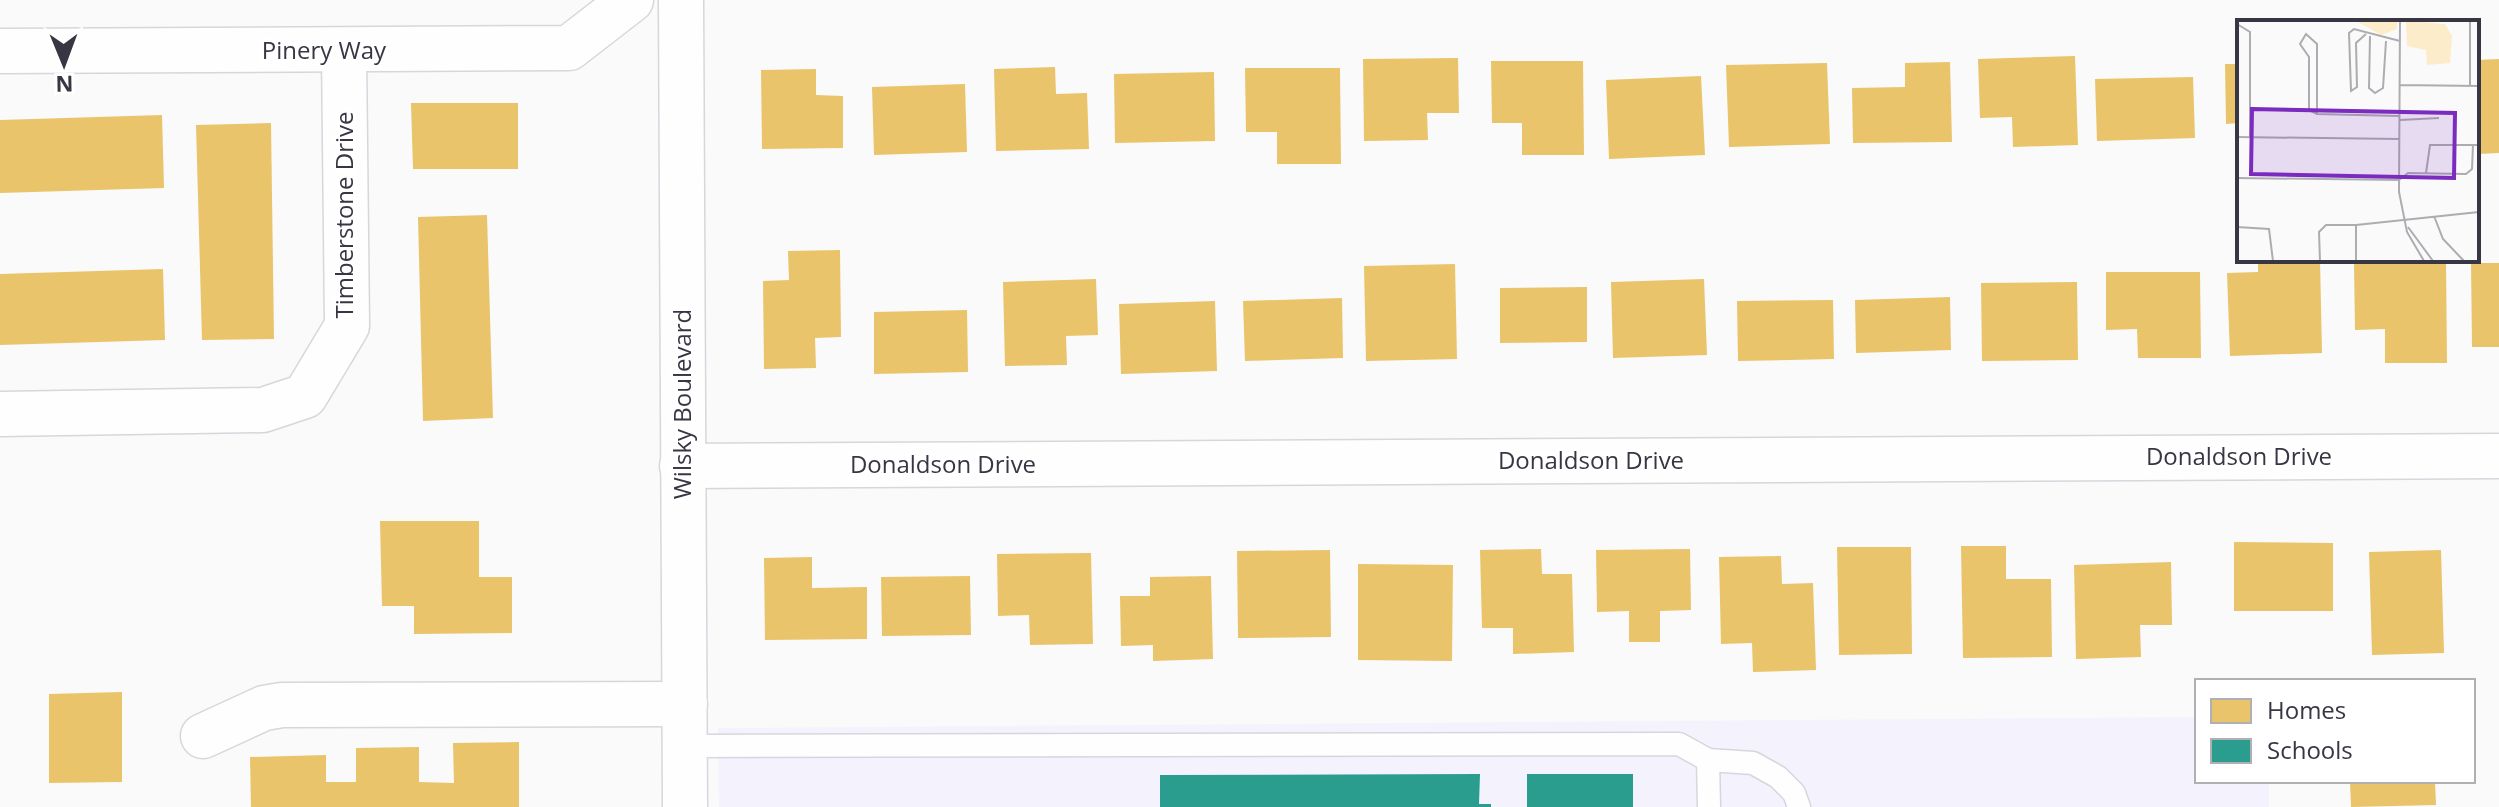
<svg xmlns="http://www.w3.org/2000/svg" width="2499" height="807" viewBox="0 0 2499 807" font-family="'Open Sans',sans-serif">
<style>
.built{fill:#f4f3fd}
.homes{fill:#e9c46a}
.schools{fill:#2a9d8f}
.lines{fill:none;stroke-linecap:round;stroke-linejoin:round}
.service-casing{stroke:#d7d6dd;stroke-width:25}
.minor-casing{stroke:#d7d6dd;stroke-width:47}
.secondary-casing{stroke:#d7d6dd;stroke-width:47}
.service{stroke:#fefefe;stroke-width:22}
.minor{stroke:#fefefe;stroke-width:44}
.secondary{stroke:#fefefe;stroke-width:44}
.labels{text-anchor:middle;stroke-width:8;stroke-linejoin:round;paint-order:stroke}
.street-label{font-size:24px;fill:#393644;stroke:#fff}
.inset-road{fill:none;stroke:#adacb1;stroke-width:2}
.view{fill:#7b2cbf;fill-opacity:0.15;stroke:#7b2cbf;stroke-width:4}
.inset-edge{fill:none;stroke:#393644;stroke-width:4}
</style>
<rect width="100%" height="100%" fill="#fafafa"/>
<polygon class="built" points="2197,717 2197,781 2269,781 2269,807 719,807 718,728"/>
<g class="homes">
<polygon points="2075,56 2078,145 2013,147 2012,117 1980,118 1978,59"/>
<polygon points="1458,58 1459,113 1427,113 1428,140 1364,141 1363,59"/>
<polygon points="2499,59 2499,153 2477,154 2477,60"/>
<polygon points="1491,61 1583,61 1584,155 1522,155 1522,123 1492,123"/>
<polygon points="1950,62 1952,142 1853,143 1852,88 1905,87 1905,63"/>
<polygon points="1827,63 1830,144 1729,147 1726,65"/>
<polygon points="2225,64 2239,64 2239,123 2226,124"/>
<polygon points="1055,67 1056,94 1087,93 1089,149 996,151 994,69"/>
<polygon points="1245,68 1340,68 1341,164 1277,164 1277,132 1246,132"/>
<polygon points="816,69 816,95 843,96 843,148 762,149 761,70"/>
<polygon points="1214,72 1215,141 1115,143 1114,74"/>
<polygon points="1701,76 1705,155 1609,159 1606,80"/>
<polygon points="2193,77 2195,138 2097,141 2095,79"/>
<polygon points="965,84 967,152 874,155 872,87"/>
<polygon points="411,103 518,103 518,169 413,169"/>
<polygon points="162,115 164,188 0,193 0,120"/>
<polygon points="271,123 274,339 202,340 196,125"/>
<polygon points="487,215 493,418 423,421 418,217"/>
<polygon points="840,250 841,337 815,338 816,368 764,369 763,281 789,280 788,251"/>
<polygon points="2258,260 2320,260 2322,353 2230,356 2227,273 2258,272"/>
<polygon points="2446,261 2447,363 2385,363 2385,329 2355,330 2354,262"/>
<polygon points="2471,263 2499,263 2499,347 2472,347"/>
<polygon points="1455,264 1457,359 1366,361 1364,266"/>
<polygon points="163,269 165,340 0,345 0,274"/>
<polygon points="2106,272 2200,272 2201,358 2138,358 2137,329 2106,330"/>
<polygon points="1096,279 1098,335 1066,336 1067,365 1005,366 1003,282"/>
<polygon points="1704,279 1707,355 1613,358 1611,282"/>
<polygon points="2077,282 2078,360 1982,361 1981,283"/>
<polygon points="1587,287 1587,342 1500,343 1500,288"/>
<polygon points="1950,297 1951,350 1856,353 1855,300"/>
<polygon points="1342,298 1343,358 1245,361 1243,301"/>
<polygon points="1833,300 1834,359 1738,361 1737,301"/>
<polygon points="1215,301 1217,371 1121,374 1119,304"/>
<polygon points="967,310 968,372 874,374 874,312"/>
<polygon points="380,521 479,521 479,577 512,577 512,633 414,634 414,606 382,606"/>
<polygon points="2234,542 2333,543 2333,611 2234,611"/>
<polygon points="1961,546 2006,546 2006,579 2051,579 2052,657 1963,658"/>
<polygon points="1837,547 1911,547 1912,654 1839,655"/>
<polygon points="1541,549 1542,574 1572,574 1574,652 1513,654 1513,628 1482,628 1480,550"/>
<polygon points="1690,549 1691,610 1660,611 1660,642 1629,642 1629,611 1597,612 1596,550"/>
<polygon points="1330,550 1331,637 1238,638 1237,551"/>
<polygon points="2441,550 2444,653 2372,655 2369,552"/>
<polygon points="1091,553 1093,644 1030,645 1029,615 998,616 997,554"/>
<polygon points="1781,556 1782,584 1813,583 1816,670 1753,672 1752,643 1721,644 1719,557"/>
<polygon points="812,557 812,588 867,587 867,639 765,640 764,558"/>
<polygon points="2171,562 2172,625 2140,625 2141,657 2076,659 2074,565"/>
<polygon points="1358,564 1453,565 1452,661 1358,660"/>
<polygon points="970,576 971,635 882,636 881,577"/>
<polygon points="1211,576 1213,659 1153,661 1153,645 1121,646 1120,596 1150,596 1150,577"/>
<polygon points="122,692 122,782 49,783 49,694"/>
<polygon points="519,742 519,807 251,807 250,757 326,755 326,782 356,782 356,748 419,747 419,782 454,783 453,743"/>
<polygon points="2350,781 2435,781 2436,805 2351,807"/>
</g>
<g class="schools">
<polygon points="1480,774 1479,804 1491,804 1491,807 1160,807 1160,775"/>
<rect x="1527" y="774" width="106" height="33"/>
</g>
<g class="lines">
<g class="service-casing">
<g id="service">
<polyline points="685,746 1679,744 1708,760 1753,763 1778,777 1794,793 1799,807"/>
<polyline points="1708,760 1709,807"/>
</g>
</g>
<g class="minor-casing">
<g id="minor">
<polyline points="0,51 569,48 631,0"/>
<polyline points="0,414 263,410 305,396 347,326 344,51"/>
<polyline points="682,466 2499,456"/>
<polyline points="203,736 264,708 282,705 685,704"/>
</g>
</g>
<g class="secondary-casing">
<polyline id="secondary" points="681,0 685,807"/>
</g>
<use href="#service" class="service"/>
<use href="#minor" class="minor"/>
<use href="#secondary" class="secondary"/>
</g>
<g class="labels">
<g class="street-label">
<text x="324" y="59">Pinery Way</text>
<text transform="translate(345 215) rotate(-90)" y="8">Timberstone Drive</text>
<text transform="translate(683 404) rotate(-90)" y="8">Wilsky Boulevard</text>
<text x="2239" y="465">Donaldson Drive</text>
<text x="1591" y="469">Donaldson Drive</text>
<text x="943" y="473">Donaldson Drive</text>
</g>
</g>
<g transform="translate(2237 20)">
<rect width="242" height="242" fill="#fafafa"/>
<path d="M119,1H160V9L144,15ZM169,1L208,4L215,16L213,43L190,45L189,30L170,26Z" fill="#fcecca"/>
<path class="inset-road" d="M163,1L162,172L170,212L187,241M0,4L13,12V117M129,14L119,23L120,67L114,71L112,13L117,9L163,21M133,16L132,68L138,73L146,68L149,21M163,65L242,66M233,66V1M80,94L72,90V37L63,24L69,14L80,24V94L163,96M163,100L202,98M0,117L162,119M189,153L193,125H242M0,158L162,160L171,153L229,154L235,149L236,124M197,196L206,219L227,241M119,205L242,192M0,207L32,209L36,241M171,207L196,241M83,241L82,212L89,205H119V241"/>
<path class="view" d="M15,89L218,93L217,158L14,154Z"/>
<rect width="242" height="242" class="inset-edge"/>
</g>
<rect x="2195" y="679" width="280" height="104" fill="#ffffff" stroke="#b0afb4" stroke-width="2"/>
<rect x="2211" y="699" width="40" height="24" fill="#e9c46a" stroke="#b0afb4" stroke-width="2"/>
<text x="2267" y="719" font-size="24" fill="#393644">Homes</text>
<rect x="2211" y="739" width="40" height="24" fill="#2a9d8f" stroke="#b0afb4" stroke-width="2"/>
<text x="2267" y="759" font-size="24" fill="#393644">Schools</text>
<g transform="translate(64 64) rotate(179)" stroke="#ffffff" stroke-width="6" paint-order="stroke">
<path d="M0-6L14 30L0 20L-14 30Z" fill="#393644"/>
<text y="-12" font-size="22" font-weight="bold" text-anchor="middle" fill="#393644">N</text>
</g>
</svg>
